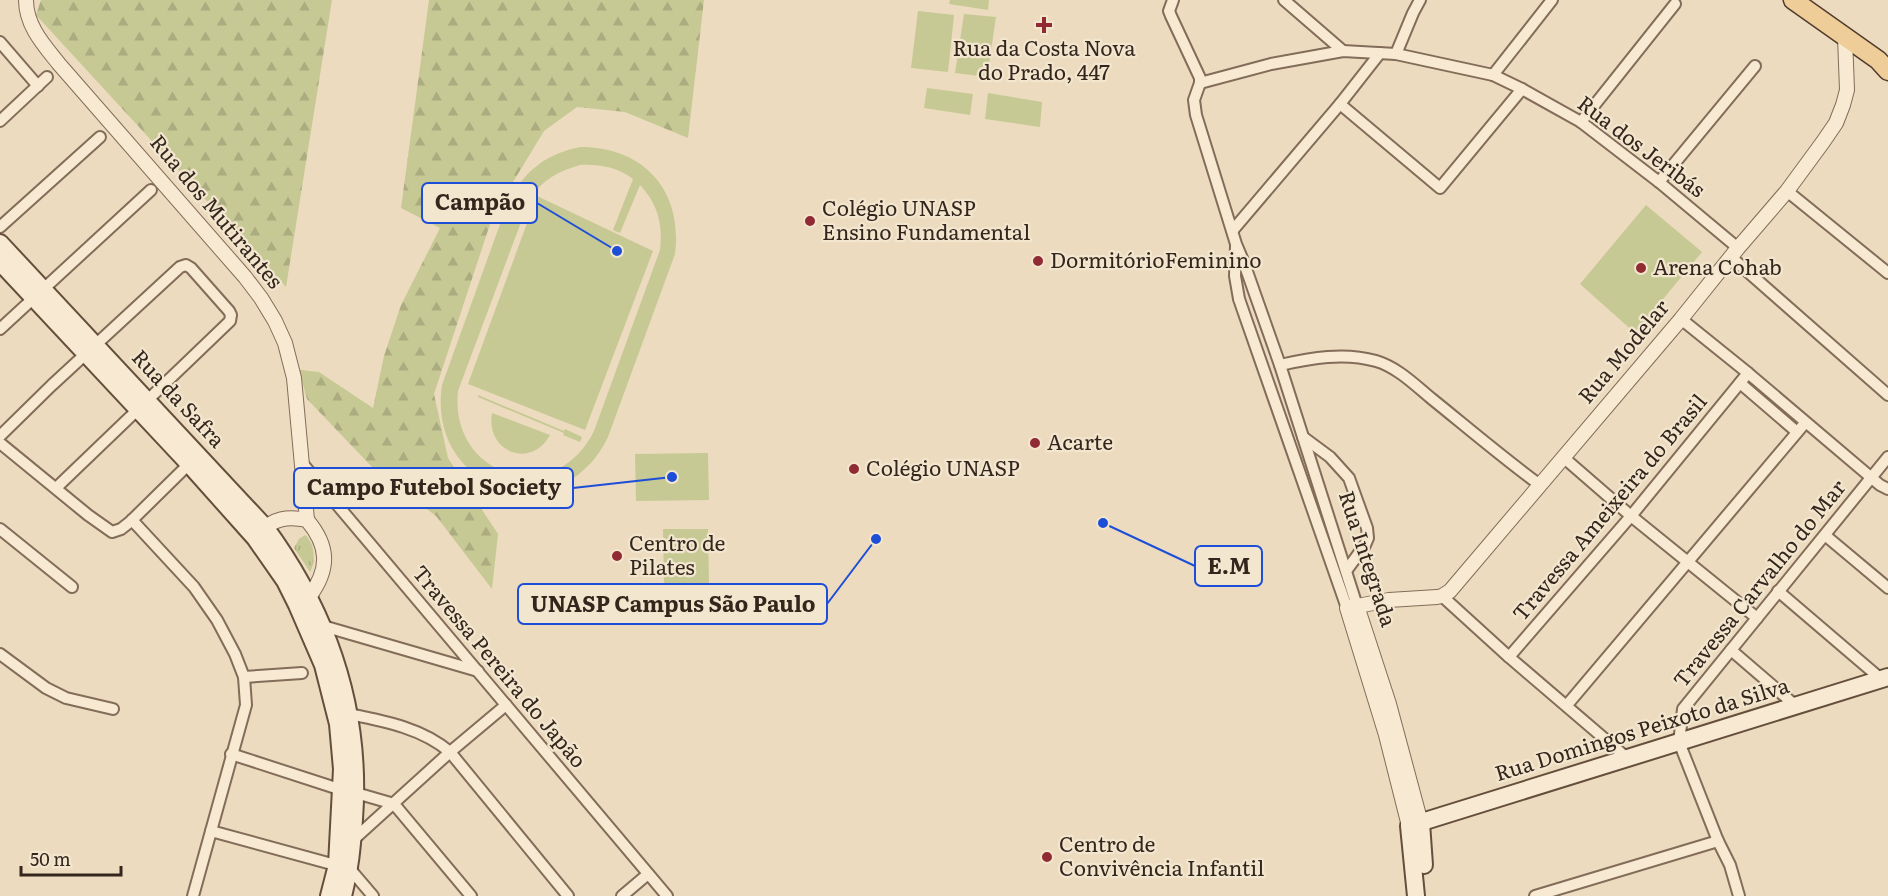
<svg xmlns="http://www.w3.org/2000/svg" width="1888" height="896" viewBox="0 0 1888 896" font-family="Literata,serif">
<style>
.grass{fill:url(#grass-tufts)}
.forest{fill:url(#forest-firs)}
.pitch{fill:#c6c994;fill-rule:evenodd}
.lines{fill:none;stroke-linecap:round;stroke-linejoin:round}
.minor-casing{stroke:#836c59;stroke-width:14}
.tertiary-casing{stroke:#836c59;stroke-width:16}
.secondary-casing{stroke:#654e3c;stroke-width:20}
.primary-casing{stroke:#513b2d;stroke-width:21}
.minor{stroke:#f7e9d2;stroke-width:10}
.tertiary{stroke:#f7e9d2;stroke-width:14}
.secondary{stroke:#f7e9d2;stroke-width:16}
.primary{stroke:#eecd98;stroke-width:18}
.poi-dot{fill:#902b33;stroke:#f3e6cf;stroke-width:2}
.labels{text-anchor:middle;stroke-width:4.5;stroke-linejoin:round;paint-order:stroke}
.poi-label{font-size:21px;fill:#34261c;stroke:#f3e6cf;text-anchor:start}
.street-label{font-size:21px;fill:#34261c;stroke:#f3e6cf}
.leader{fill:none;stroke:#1d4ed8;stroke-width:2}
.callout-dot{fill:#1d4ed8;stroke:#f3e6cf;stroke-width:2}
.callout{fill:#f3e6cf;stroke:#1d4ed8;stroke-width:2}
.callout-label{font-size:22px;text-anchor:middle;font-weight:bold;fill:#34261c}
</style>
<defs>
<pattern id="grass-tufts" width="24" height="20" patternUnits="userSpaceOnUse" patternTransform="scale(1.5)"><rect width="24" height="20" fill="#c6c994"/><path d="M3 7l-1-3M5 7V3M7 7l1-3M15 17l-1-3M17 17v-4M19 17l1-3" fill="none" stroke="#abac7f"/></pattern>
<pattern id="forest-firs" width="22" height="20" patternUnits="userSpaceOnUse" patternTransform="scale(1.5)"><rect width="22" height="20" fill="#c6c994"/><path d="M5 1l3.5 6h-7zM16 11l3.5 6h-7z" fill="#abac7f"/></pattern>
</defs>
<rect width="100%" height="100%" fill="#ecdbbf"/>
<path class="grass" d="M305,535C315,543 316,562 310,572L294,548L299,539Z"/>
<g class="forest">
<polygon points="41,0 332,0 286,287 36,15"/>
<polygon points="429,0 704,0 688,138 625,112 577,107 544,131 493,215 434,394 448,458 498,534 492,589 436,516 372,467 307,399 299,370 319,372 373,408 384,356 401,305 440,228 401,208"/>
</g>
<g class="pitch">
<polygon points="950,0 989,0 988,10 949,4"/>
<polygon points="918,11 954,15 948,72 911,68"/>
<polygon points="964,14 996,17 987,77 955,73"/>
<polygon points="927,88 973,94 970,115 924,108"/>
<polygon points="988,93 1042,102 1040,127 985,119"/>
<path d="M581,147C645,147 683,192 675,254L608,437C561,535 426,492 442,385L508,202C524,171 547,153 581,147ZM580,165C599,164 617,167 633,179L613,230L620,233L640,185C658,204 663,225 660,250L594,431C555,510 449,477 458,391L530,198C543,180 558,171 580,165Z"/>
<polygon points="537,196 653,251 585,430 468,384"/>
<polygon points="1646,205 1702,252 1635,333 1580,284"/>
<polygon points="478,395 564,431 565,429 582,437 580,442 563,435 564,433 478,397"/>
<path d="M492,413L550,435C531,470 485,452 492,413Z"/>
<polygon points="708,453 709,500 636,501 635,454"/>
<polygon points="663,529 708,529 709,583 664,583"/>
</g>
<g class="lines">
<g class="minor-casing">
<g id="minor">
<polyline points="1173,0 1169,11 1171,16 1200,78 1200,83 1194,100 1196,115 1236,244 1244,263 1280,365 1357,606"/>
<polyline points="1284,0 1343,51"/>
<polyline points="0,42 38,86"/>
<polyline points="1396,54 1413,13 1420,0"/>
<polyline points="1493,75 1552,0"/>
<polyline points="1200,83 1271,64 1343,51 1396,54 1493,75 1522,89 1581,122 1659,182 1738,248"/>
<polyline points="1340,104 1440,188 1522,89"/>
<polyline points="0,121 47,77"/>
<polyline points="1581,122 1675,4"/>
<polyline points="1659,182 1755,66"/>
<polyline points="1787,191 1888,273"/>
<polyline points="0,227 100,137"/>
<polyline points="1233,230 1340,104 1380,53"/>
<polyline points="1236,246 1235,276 1239,299 1347,608"/>
<polyline points="1731,257 1888,395"/>
<polyline points="1681,319 1748,373 1880,485 1888,489"/>
<polyline points="0,329 151,190"/>
<path d="M1280,365C1311,358 1344,352 1376,361C1397,367 1415,385 1432,399C1468,428 1503,458 1540,485"/>
<polyline points="1740,383 1797,432"/>
<polyline points="0,436 52,385 180,267 186,265 191,268 229,311 231,315 230,321 56,488"/>
<polyline points="1303,437 1330,457 1349,478 1367,528 1368,538 1365,545 1346,571"/>
<polyline points="0,443 88,515 112,532 121,529 130,522 189,464"/>
<polyline points="1563,457 1631,516 1757,618"/>
<polyline points="302,463 667,896"/>
<polyline points="132,520 194,587 217,620 235,654 244,677 246,705 193,896"/>
<polyline points="0,529 72,587"/>
<polyline points="1826,536 1888,588"/>
<polyline points="1778,591 1881,679"/>
<polyline points="1442,596 1509,657 1627,758"/>
<polyline points="323,626 478,671"/>
<polyline points="1731,650 1796,706"/>
<polyline points="0,654 46,688 66,698 113,709"/>
<polyline points="1509,657 1631,516 1748,373"/>
<polyline points="244,677 302,673"/>
<polyline points="1567,705 1805,423"/>
<path d="M349,714C384,721 422,728 450,752L568,896"/>
<polyline points="231,754 342,790"/>
<polyline points="356,793 394,804 471,896"/>
<polyline points="211,831 350,869 373,896"/>
<polyline points="353,840 450,752 506,705"/>
<polyline points="622,896 648,874"/>
<polyline points="1535,896 1718,841"/>
<polyline points="1739,896 1730,865 1718,841 1679,742 1683,709 1888,457"/>
</g>
</g>
<g class="tertiary-casing">
<g id="tertiary">
<path d="M26,0C26,26 44,45 59,64L245,277L261,298L275,321L285,343L294,378L307,520"/>
<path d="M260,533C273,518 288,516 307,520C329,546 330,569 309,597"/>
<polyline points="1357,606 1389,704 1421,823"/>
<polyline points="1409,826 1386,735 1347,608 1389,600 1437,597 1442,596 1450,591 1681,319 1738,248 1787,191 1823,142 1836,123 1843,105 1847,90 1845,37"/>
</g>
</g>
<g class="secondary-casing">
<g id="secondary">
<path d="M0,243L265,527C329,614 362,710 354,819C352,846 350,870 343,896"/>
<polyline points="0,262 189,464 255,538 285,581 297,605 323,665 338,724 342,769 337,865 329,896"/>
<polyline points="1421,823 1424,865"/>
<polyline points="1416,896 1409,826 1888,677"/>
</g>
</g>
<g class="primary-casing">
<polyline id="primary" points="1793,0 1878,60 1888,71"/>
</g>
<use href="#minor" class="minor"/>
<use href="#tertiary" class="tertiary"/>
<use href="#secondary" class="secondary"/>
<use href="#primary" class="primary"/>
</g>
<g class="poi-dot">
<path d="M1041 16h6v6h6v6h-6v6h-6v-6h-6v-6h6z"/>
<circle cx="810" cy="221" r="6"/>
<circle cx="1038" cy="261" r="6"/>
<circle cx="1641" cy="268" r="6"/>
<circle cx="1035" cy="443" r="6"/>
<circle cx="854" cy="469" r="6"/>
<circle cx="617" cy="556" r="6"/>
<circle cx="1047" cy="857" r="6"/>
</g>
<g class="labels">
<g class="poi-label">
<text x="1044" y="56" text-anchor="middle">Rua da Costa Nova<tspan x="1044" dy="24">do Prado, 447</tspan></text>
<text x="822" y="216">Colégio UNASP<tspan x="822" dy="24">Ensino Fundamental</tspan></text>
<text x="1050" y="268">DormitórioFeminino</text>
<text x="1653" y="275">Arena Cohab</text>
<text x="1047" y="450">Acarte</text>
<text x="866" y="476">Colégio UNASP</text>
<text x="629" y="551">Centro de<tspan x="629" dy="24">Pilates</tspan></text>
<text x="1059" y="852">Centro de<tspan x="1059" dy="24">Convivência Infantil</tspan></text>
</g>
<g class="street-label">
<text transform="translate(1641 147) rotate(37)" y="7">Rua dos Jeribás</text>
<text transform="translate(216 212) rotate(50)" y="7">Rua dos Mutirantes</text>
<text transform="translate(1624 352) rotate(-50)" y="7">Rua Modelar</text>
<text transform="translate(178 399) rotate(47)" y="7">Rua da Safra</text>
<text transform="translate(1610 508) rotate(-50)" y="7">Travessa Ameixeira do Brasil</text>
<text transform="translate(1367 559) rotate(72)" y="7">Rua Integrada</text>
<text transform="translate(1760 584) rotate(-51)" y="7">Travessa Carvalho do Mar</text>
<text transform="translate(499 667) rotate(50)" y="7">Travessa Pereira do Japão</text>
<text transform="translate(1642 730) rotate(-17)" y="7">Rua Domingos Peixoto da Silva</text>
</g>
</g>
<path class="leader" d="M617 251L537 203M672 477L573 488M1103 523L1195 566M876 539L827 604"/>
<g class="callout-dot">
<circle cx="617" cy="251" r="6"/>
<circle cx="672" cy="477" r="6"/>
<circle cx="1103" cy="523" r="6"/>
<circle cx="876" cy="539" r="6"/>
</g>
<g class="callout">
<rect x="422" y="183" width="115" height="40" rx="6"/>
<rect x="294" y="468" width="279" height="40" rx="6"/>
<rect x="1195" y="546" width="67" height="40" rx="6"/>
<rect x="518" y="584" width="309" height="40" rx="6"/>
</g>
<g class="callout-label">
<text x="480" y="210">Campão</text>
<text x="434" y="495">Campo Futebol Society</text>
<text x="1229" y="574">E.M</text>
<text x="673" y="612">UNASP Campus São Paulo</text>
</g>
<path d="M21 866v9h100v-9" fill="none" stroke="#34261c" stroke-width="3"/>
<text x="30" y="866" font-size="18" fill="#34261c" stroke="#f3e6cf" stroke-width="4.5" paint-order="stroke">50 m</text>
</svg>
